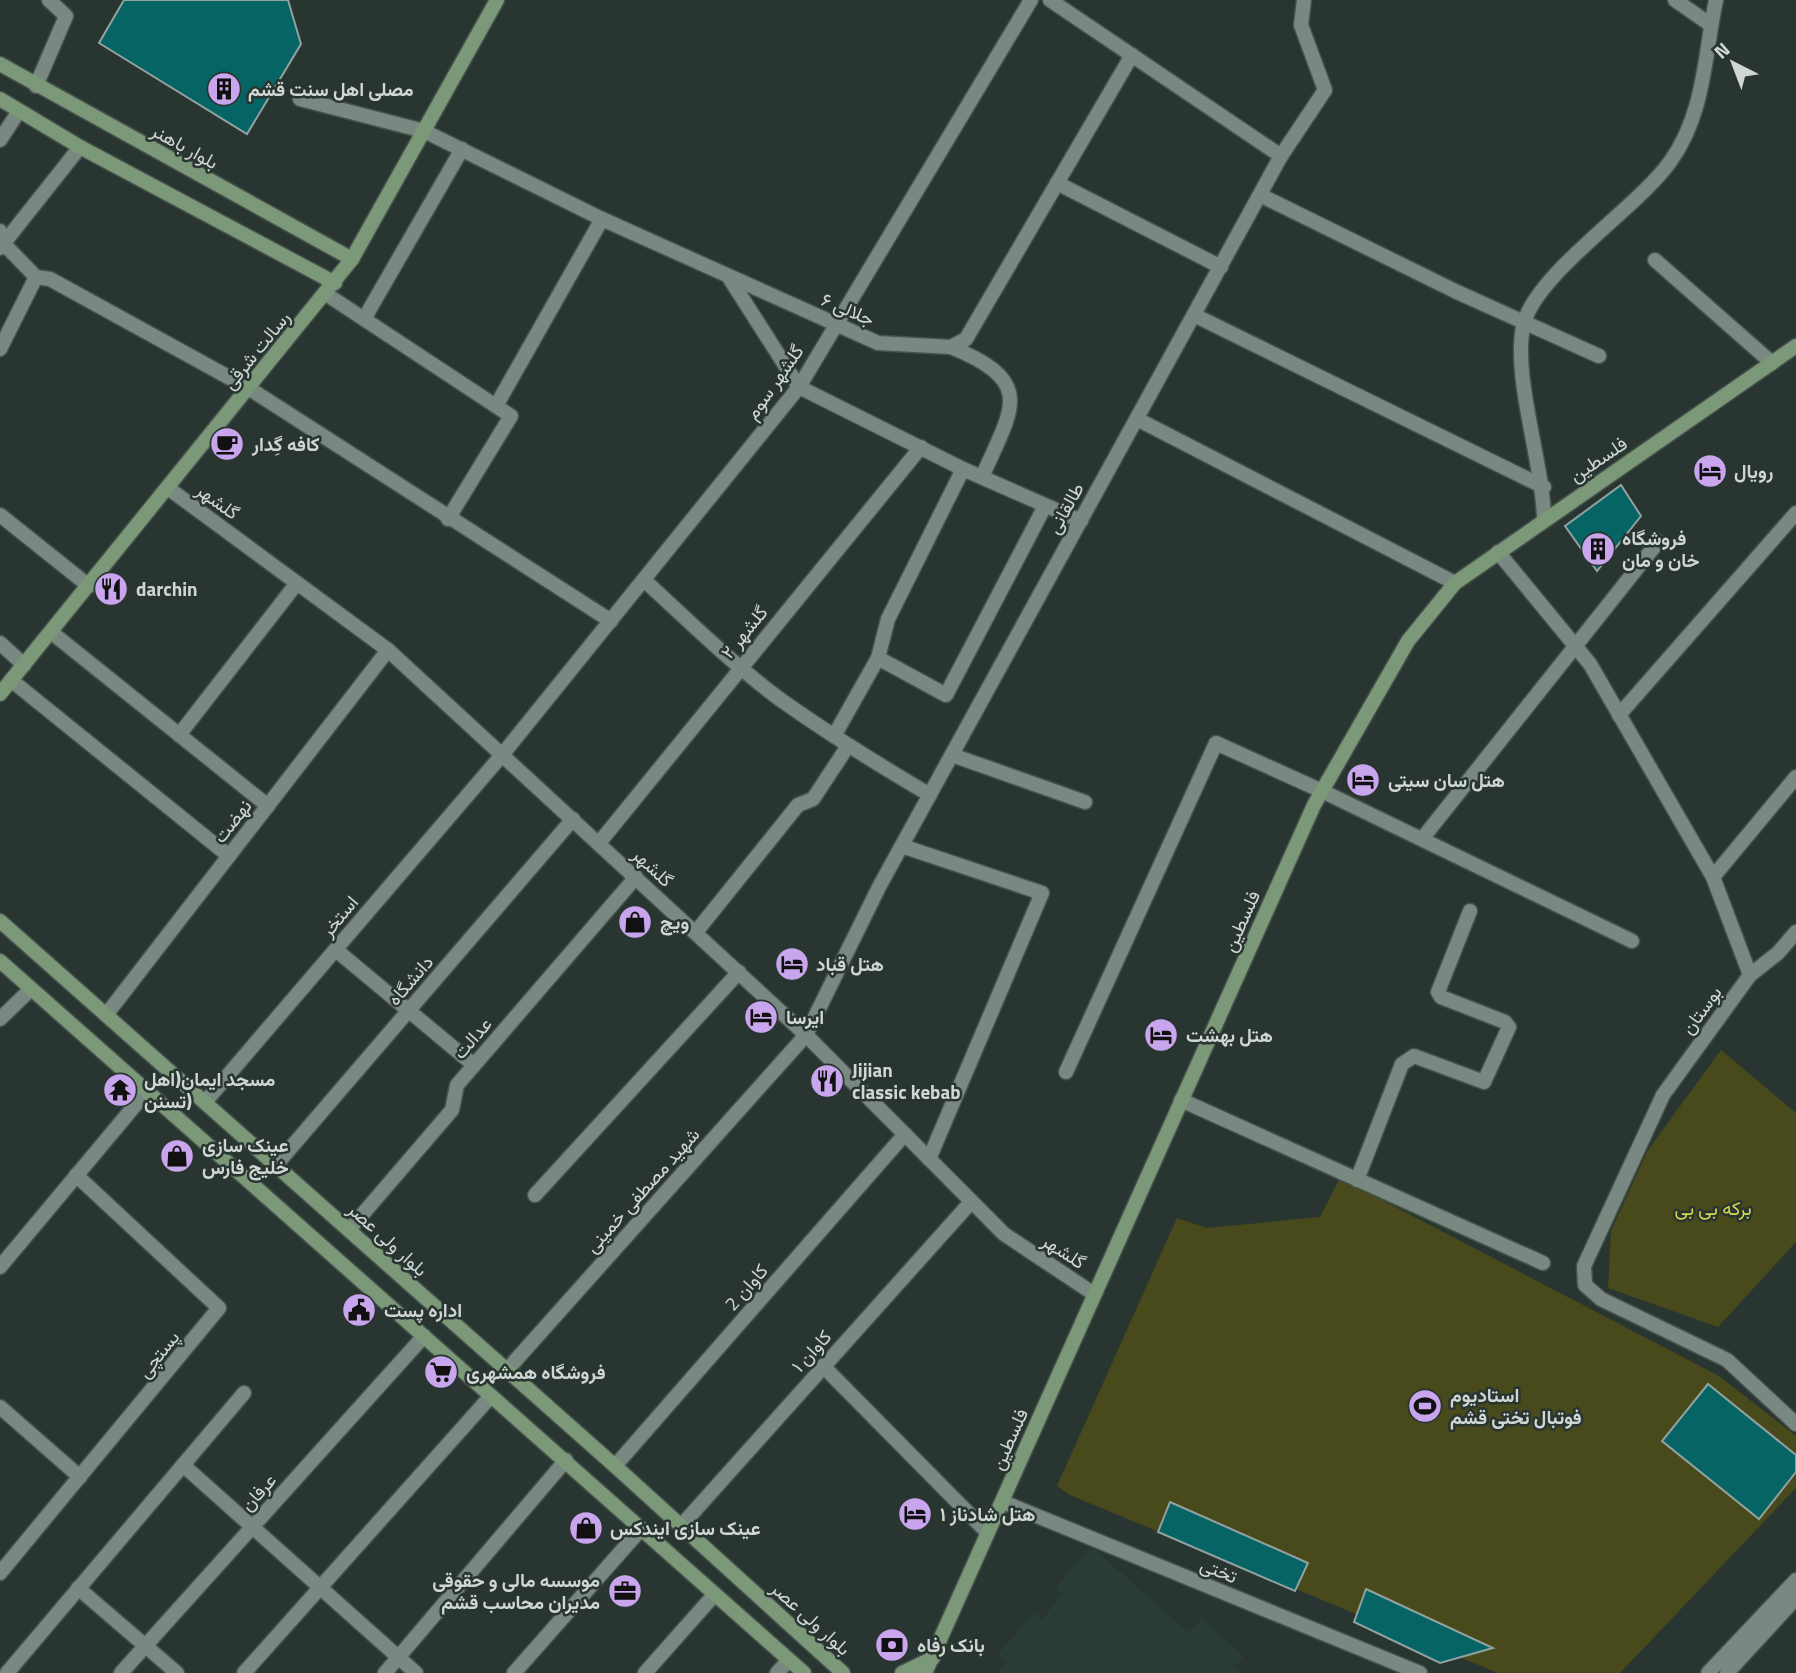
<svg xmlns="http://www.w3.org/2000/svg" width="1796" height="1673" viewBox="0 0 1796 1673" font-family="'Titillium Web',Vazirmatn,sans-serif">
<style>
.built{fill:#293d34}
.green{fill:#494a1b}
.building{fill:#076464;stroke:#91a2a1;stroke-width:2}
.lines{fill:none;stroke-linecap:round;stroke-linejoin:round}
.minor-casing{stroke:#47514c;stroke-width:17}
.secondary-casing{stroke:#47514c;stroke-width:17}
.minor{stroke:#7a8882;stroke-width:14}
.secondary{stroke:#7b9979;stroke-width:14}
.labels{text-anchor:middle;stroke-width:5;stroke-linejoin:round;paint-order:stroke}
.poi-label{font-size:19px;font-weight:bold;fill:#cfd6d3;stroke:#293530;text-anchor:start}
.street-label{font-size:19px;fill:#cfd6d3;stroke:#293530}
.park-label{font-size:19px;fill:#d5d74d;stroke:#293530}
</style>
<rect width="100%" height="100%" fill="#293530"/>
<polygon class="built" points="1091,1546 1189,1633 1202,1619 1244,1656 1235,1666 1242,1673 997,1673 1006,1663 997,1655 1034,1613 1042,1619 1063,1594 1056,1587"/>
<g class="green">
<polygon points="1721,1050 1796,1113 1796,1242 1718,1327 1608,1288 1611,1231 1648,1150"/>
<polygon points="1340,1178 1719,1376 1796,1436 1796,1488 1620,1673 1498,1673 1070,1495 1057,1486 1177,1218 1207,1228 1320,1217"/>
</g>
<g class="building">
<polygon points="124,0 288,0 301,44 247,134 99,43"/>
<polygon points="1621,485 1641,516 1597,571 1565,526"/>
<polygon points="1708,1384 1796,1455 1796,1472 1759,1519 1662,1441"/>
<polygon points="1170,1502 1308,1563 1295,1591 1158,1532"/>
<polygon points="1366,1589 1493,1648 1440,1663 1354,1622"/>
</g>
<g class="lines">
<g class="minor-casing">
<g id="minor">
<polyline points="1050,0 1281,156"/>
<polyline points="1675,0 1711,25"/>
<polyline points="36,86 66,16 49,0"/>
<polyline points="300,99 424,131 602,219 878,343 951,347 966,339 1132,55"/>
<polyline points="0,140 19,111"/>
<polyline points="1057,183 1221,267"/>
<polyline points="1260,195 1457,292 1599,356"/>
<polyline points="0,231 4,244 36,277"/>
<polyline points="0,248 80,147"/>
<polyline points="1655,260 1772,363"/>
<polyline points="36,277 50,279 250,389 611,621"/>
<polyline points="730,279 799,387 963,469 1081,521"/>
<polyline points="326,294 511,416 448,519"/>
<polyline points="1194,315 1544,487"/>
<polyline points="364,319 462,149"/>
<path d="M951,347C1036,382 1013,407 982,477"/>
<polyline points="0,349 36,277"/>
<polyline points="496,406 602,219"/>
<polyline points="1137,419 1455,583"/>
<polyline points="168,488 388,650 806,1035 1004,1234 1094,1294"/>
<polyline points="0,515 89,586"/>
<path d="M1544,518C1543,462 1511,372 1524,323C1537,273 1637,208 1670,162C1705,113 1704,57 1716,0"/>
<polyline points="1498,552 1590,664 1713,877 1750,975"/>
<path d="M644,580C689,621 732,664 781,700C829,734 879,765 930,795"/>
<polyline points="51,632 268,806"/>
<polyline points="0,643 24,665"/>
<polyline points="878,658 946,695 1045,506"/>
<polyline points="11,680 229,856"/>
<polyline points="1619,715 1796,513"/>
<polyline points="179,735 297,583"/>
<polyline points="834,736 878,658 888,619 963,469"/>
<polyline points="952,755 1085,802"/>
<polyline points="1422,839 1658,542"/>
<polyline points="599,843 921,447"/>
<polyline points="902,846 1042,893 929,1159"/>
<polyline points="1713,877 1796,777"/>
<polyline points="696,932 798,805 813,799 848,746"/>
<polyline points="1796,932 1778,953 1750,975 1663,1095 1584,1266 1585,1285 1601,1299 1727,1360 1796,1424"/>
<polyline points="336,950 474,1065"/>
<polyline points="106,1015 388,650"/>
<polyline points="0,1019 31,989"/>
<polyline points="1066,1072 1216,743 1322,791 1632,941"/>
<polyline points="1181,1100 1543,1263"/>
<polyline points="205,1102 502,755 799,387 1031,0"/>
<polyline points="276,1165 573,819"/>
<polyline points="1357,1180 1402,1064 1414,1056 1484,1082 1509,1027 1505,1022 1441,997 1438,992 1470,911"/>
<polyline points="535,1195 739,972"/>
<polyline points="349,1230 452,1110 457,1085 636,877"/>
<polyline points="0,1267 147,1091"/>
<polyline points="823,1366 987,1532"/>
<polyline points="507,1370 806,1035 879,887 1281,156 1325,90 1301,25 1304,0"/>
<polyline points="0,1407 80,1477"/>
<polyline points="183,1465 416,1673"/>
<polyline points="615,1466 905,1134"/>
<polyline points="1003,1502 1420,1673"/>
<polyline points="681,1526 971,1202"/>
<polyline points="0,1573 219,1308 76,1175"/>
<polyline points="78,1588 177,1673"/>
<polyline points="7,1673 244,1393"/>
<polyline points="121,1673 424,1336"/>
<polyline points="244,1673 491,1396"/>
<polyline points="385,1673 566,1460"/>
<polyline points="514,1673 641,1529"/>
<polyline points="645,1673 715,1594"/>
<polyline points="777,1673 789,1660"/>
<polyline points="1708,1673 1796,1580"/>
<polyline points="1727,1673 1796,1598"/>
</g>
</g>
<g class="secondary-casing">
<g id="secondary">
<polyline points="0,64 352,259"/>
<polyline points="0,99 80,147 335,283"/>
<polyline points="0,694 352,259 497,0"/>
<polyline points="0,921 615,1466 843,1673"/>
<polyline points="0,961 804,1673"/>
<polyline points="902,1673 933,1658"/>
<polyline points="925,1673 1314,805 1408,641 1455,583 1796,346"/>
</g>
</g>
<use href="#minor" class="minor"/>
<use href="#secondary" class="secondary"/>
</g>
<defs>
<g id="building-disc" transform="scale(1.75)"><circle r="9.5" fill="#c9a5ee" stroke="#293530"/><path d="M-4-6H4V6H1V3H-1V6H-4ZM-2.5-4.3h1.7v1.8h-1.7ZM.8-4.3h1.7v1.8H.8ZM-2.5-1h1.7V.8h-1.7ZM.8-1h1.7V.8H.8Z" fill="#111"/></g>
<g id="cafe-disc" transform="scale(1.75)"><circle r="9.5" fill="#c9a5ee" stroke="#293530"/><path d="M-5.5-4.5H6V0H3Q3 3.5 0 3.5H-2.5Q-5.5 3.5-5.5 0ZM3-3.2v2h1.7v-2ZM-6 4.5H4V6H-6Z" fill="#111"/></g>
<g id="hotel-disc" transform="scale(1.75)"><circle r="9.5" fill="#c9a5ee" stroke="#293530"/><path d="M-6-4.5h1.5V1H6V5H4.5V3h-9V5H-6ZM-4 0a1.8 1.8 0 1 1 3.6 0ZM.5 0V-2.5h3Q6-2.5 6 0Z" fill="#111"/></g>
<g id="restaurant-disc" transform="scale(1.75)"><circle r="9.5" fill="#c9a5ee" stroke="#293530"/><path d="M-5-6h1v4h1v-4h1v4h1v-4h1v5L-1.5 .5V6h-2V.5L-5-1ZM5-6V6H3V1.5H1.5Q1.5-4 5-6Z" fill="#111"/></g>
<g id="shop-disc" transform="scale(1.75)"><circle r="9.5" fill="#c9a5ee" stroke="#293530"/><path d="M-5-2.5h2.3a2.7 3.5 0 0 1 5.4 0H5L5.5 6h-11ZM-1.5-2.5h3a1.5 2.3 0 0 0-3 0Z" fill="#111"/></g>
<g id="temple-disc" transform="scale(1.75)"><circle r="9.5" fill="#c9a5ee" stroke="#293530"/><path d="M0-6L5-2H3V0L6.5 2.5H4V6H1.5V3h-3V6H-4V2.5H-6.5L-3 0V-2H-5Z" fill="#111"/></g>
<g id="civic-disc" transform="scale(1.75)"><circle r="9.5" fill="#c9a5ee" stroke="#293530"/><path d="M-.6-6.5H3V-4.5H.6V-3L4-1V1h2V6H-6V1h2V-1L-.6-3ZM-1.2 2.5V6h2.4V2.5Z" fill="#111"/></g>
<g id="supermarket-disc" transform="scale(1.75)"><circle r="9.5" fill="#c9a5ee" stroke="#293530"/><path d="M-6-5.5h2.5l.6 2H6L4.5 2H-2.5L-4.4-4H-6ZM-1.5 3.2a1.3 1.3 0 1 0 .1 0ZM3 3.2a1.3 1.3 0 1 0 .1 0Z" fill="#111"/></g>
<g id="stadium-disc" transform="scale(1.75)"><circle r="9.5" fill="#c9a5ee" stroke="#293530"/><path d="M0-5a6.5 5 0 1 0 0 10a6.5 5 0 1 0 0-10ZM-3.5-1.8h7v3.6h-7Z" fill="#111"/></g>
<g id="office-disc" transform="scale(1.75)"><circle r="9.5" fill="#c9a5ee" stroke="#293530"/><path d="M-6-3h4V-5.5h4V-3h4V5H-6ZM-1-4.5V-3h2v-1.5ZM-6 0V1H6V0Z" fill="#111"/></g>
<g id="bank-disc" transform="scale(1.75)"><circle r="9.5" fill="#c9a5ee" stroke="#293530"/><path d="M-6-4H6V4H-6ZM0-2.3a2.3 2.3 0 1 0 0 4.6a2.3 2.3 0 1 0 0-4.6Z" fill="#111"/></g>
</defs>
<g fill-rule="evenodd">
<use href="#building-disc" x="224" y="89"/>
<use href="#cafe-disc" x="227" y="444"/>
<use href="#hotel-disc" x="1710" y="471"/>
<use href="#building-disc" x="1598" y="549"/>
<use href="#restaurant-disc" x="111" y="589"/>
<use href="#hotel-disc" x="1363" y="780"/>
<use href="#shop-disc" x="635" y="922"/>
<use href="#hotel-disc" x="792" y="964"/>
<use href="#hotel-disc" x="761" y="1017"/>
<use href="#hotel-disc" x="1161" y="1035"/>
<use href="#restaurant-disc" x="827" y="1081"/>
<use href="#temple-disc" x="120" y="1090"/>
<use href="#shop-disc" x="177" y="1156"/>
<use href="#civic-disc" x="359" y="1310"/>
<use href="#supermarket-disc" x="441" y="1372"/>
<use href="#stadium-disc" x="1425" y="1406"/>
<use href="#hotel-disc" x="915" y="1514"/>
<use href="#shop-disc" x="586" y="1528"/>
<use href="#office-disc" x="625" y="1591"/>
<use href="#bank-disc" x="892" y="1645"/>
</g>
<g class="labels">
<g class="poi-label">
<text x="248" y="96">مصلی اهل سنت قشم</text>
<text x="252" y="451">کافه گِدار</text>
<text x="1734" y="478">رویال</text>
<text x="1622" y="545">فروشگاه<tspan x="1622" dy="22">خان و مان</tspan></text>
<text x="136" y="596">darchin</text>
<text x="1388" y="787">هتل سان سیتی</text>
<text x="660" y="929">ویچ</text>
<text x="816" y="971">هتل قباد</text>
<text x="786" y="1024">ایرسا</text>
<text x="1186" y="1042">هتل بهشت</text>
<text x="852" y="1077">Jijian<tspan x="852" dy="22">classic kebab</tspan></text>
<text x="144" y="1086">مسجد ایمان(اهل<tspan x="144" dy="22">تسنن)</tspan></text>
<text x="202" y="1152">عینک سازی<tspan x="202" dy="22">خلیج فارس</tspan></text>
<text x="384" y="1317">اداره پست</text>
<text x="466" y="1379">فروشگاه همشهری</text>
<text x="1450" y="1402">استادیوم<tspan x="1450" dy="22">فوتبال تختی قشم</tspan></text>
<text x="940" y="1521">هتل شادناز ۱</text>
<text x="610" y="1535">عینک سازی ایندکس</text>
<text x="600" y="1587" text-anchor="end">موسسه مالی و حقوقی<tspan x="600" dy="22">مدیران محاسب قشم</tspan></text>
<text x="917" y="1652">بانک رفاه</text>
</g>
<g class="street-label">
<text transform="translate(185 146) rotate(29)" y="7">بلوار باهنر</text>
<text transform="translate(848 309) rotate(23)" y="7">جلالی ۶</text>
<text transform="translate(256 350) rotate(-51)" y="7">رسالت شرقی</text>
<text transform="translate(774 382) rotate(-55)" y="7">گلشهر سوم</text>
<text transform="translate(1598 459) rotate(-34)" y="7">فلسطین</text>
<text transform="translate(218 501) rotate(36)" y="7">گلشهر</text>
<text transform="translate(1065 508) rotate(-61)" y="7">طالقانی</text>
<text transform="translate(744 632) rotate(-51)" y="7">گلشهر ۲</text>
<text transform="translate(232 821) rotate(-52)" y="7">نهضت</text>
<text transform="translate(653 867) rotate(43)" y="7">گلشهر</text>
<text transform="translate(339 916) rotate(-50)" y="7">استخر</text>
<text transform="translate(1241 921) rotate(-66)" y="7">فلسطین</text>
<text transform="translate(410 980) rotate(-49)" y="7">دانشگاه</text>
<text transform="translate(1701 1010) rotate(-54)" y="7">بوستان</text>
<text transform="translate(472 1038) rotate(-49)" y="7">عدالت</text>
<text transform="translate(642 1190) rotate(-48)" y="7">شهید مصطفی خمینی</text>
<text transform="translate(388 1239) rotate(42)" y="7">بلوار ولی عصر</text>
<text transform="translate(1064 1251) rotate(33)" y="7">گلشهر</text>
<text transform="translate(746 1287) rotate(-49)" y="7">کاوان 2</text>
<text transform="translate(811 1351) rotate(-48)" y="7">کاوان ۱</text>
<text transform="translate(158 1354) rotate(-51)" y="7">پستچی</text>
<text transform="translate(1009 1439) rotate(-66)" y="7">فلسطین</text>
<text transform="translate(258 1492) rotate(-48)" y="7">عرفان</text>
<text transform="translate(1219 1570) rotate(22)" y="7">تختی</text>
<text transform="translate(811 1618) rotate(42)" y="7">بلوار ولی عصر</text>
</g>
<g class="park-label">
<text x="1713" y="1215">برکه بی بی</text>
</g>
</g>
<g transform="translate(1733 63) rotate(318)" stroke="#293530" stroke-width="5" paint-order="stroke">
<path d="M0-5L12 26L0 18L-12 26Z" fill="#cfd6d3"/>
<text y="-10" font-size="19" font-weight="bold" text-anchor="middle" fill="#cfd6d3">N</text>
</g>
</svg>
